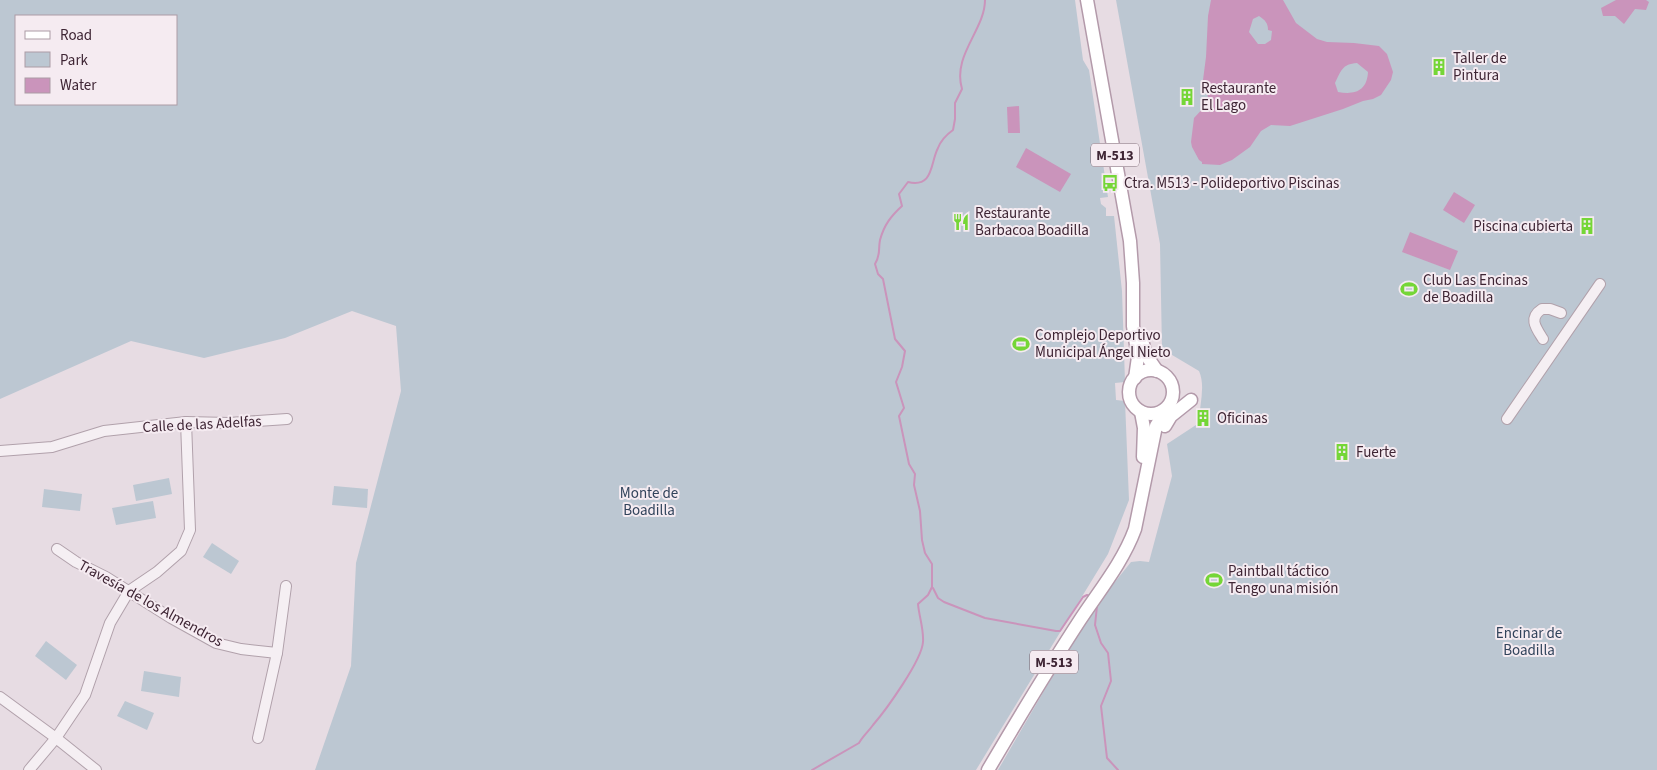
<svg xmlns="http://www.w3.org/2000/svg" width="1657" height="770" viewBox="0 0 1657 770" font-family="'Source Sans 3',sans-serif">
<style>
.green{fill:#bcc7d2;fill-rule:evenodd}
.water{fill:#ca94bb;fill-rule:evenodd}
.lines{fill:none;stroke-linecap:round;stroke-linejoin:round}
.stream{stroke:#ca94bb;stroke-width:2}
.minor-casing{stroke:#b1a1ab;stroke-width:12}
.major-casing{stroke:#b39aaa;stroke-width:15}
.minor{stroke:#f5eff3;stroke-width:10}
.major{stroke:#fff;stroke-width:12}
.labels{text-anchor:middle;stroke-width:4;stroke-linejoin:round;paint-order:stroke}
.shield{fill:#f5ebf1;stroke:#75606d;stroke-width:1}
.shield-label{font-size:14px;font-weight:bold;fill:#3e2534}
.poi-label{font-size:15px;fill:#3e2534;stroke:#f5ebf1;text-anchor:start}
.street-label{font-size:15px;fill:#3e2534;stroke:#f5ebf1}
.park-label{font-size:15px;fill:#31435b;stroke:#f5ebf1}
</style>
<rect width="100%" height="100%" fill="#e7dce3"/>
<g class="green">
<path d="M0,0H1075L1083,60L1089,70L1108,197L1100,198L1101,204L1106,208V216H1114L1122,291L1125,382L1115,383L1116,400L1125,401L1129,500L1108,554L976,770H315L351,666L356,563L401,391L396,326L352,311L285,338L204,358L131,341L0,399ZM16,16H176V104H16Z"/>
<path d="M1116,0H1657V770H998L1066,653L1106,593L1131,562L1140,561L1149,562L1172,476L1167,444L1199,423C1199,406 1206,387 1199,371L1162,349L1160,244Z"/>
<polygon points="169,478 172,494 136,501 133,485"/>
<polygon points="334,486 368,489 367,508 332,505"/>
<polygon points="44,489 82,494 80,511 42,507"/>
<polygon points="153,501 156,518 116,525 112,508"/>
<polygon points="212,543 239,561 231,574 203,557"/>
<polygon points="46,641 77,665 66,680 35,656"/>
<polygon points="144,671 181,677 179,697 141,691"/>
<polygon points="125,701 154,713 147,730 117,716"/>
</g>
<g class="water">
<path d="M1211,0H1283L1296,23L1317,39L1327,42L1354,43L1379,46L1387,54L1393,72L1391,80L1381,95L1373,99L1363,101L1343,109L1290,126L1271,125L1261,131L1250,147L1232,160L1220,165L1202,164V162L1199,160L1192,147L1191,142L1194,118L1206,105L1208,97L1203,80L1206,57L1208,16ZM1259,16C1265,20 1268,23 1268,30L1272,31L1271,40L1265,44H1258L1249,32L1253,19ZM1357,63L1368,72C1367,91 1355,95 1338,92L1335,83C1341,71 1342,64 1357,63Z"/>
<polygon points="1616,0 1646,0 1649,2 1646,10 1635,9 1624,24 1615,16 1603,16 1601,8"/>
<polygon points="1019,106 1020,133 1008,133 1007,107"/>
<polygon points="1026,148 1071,174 1060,192 1016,167"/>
<polygon points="1454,192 1475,205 1464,223 1443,210"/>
<polygon points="1410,232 1458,251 1450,270 1402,252"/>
</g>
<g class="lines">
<g class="stream">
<polyline points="933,588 938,598 944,602 985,618 1056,631 1060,631 1083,597 1087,595 1090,596"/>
<polyline points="1097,606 1095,625 1101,643 1108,653 1111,681 1101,706 1107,758 1118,770"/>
<path d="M812,770L859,743C863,736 868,732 873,725C886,710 922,660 923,642C924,630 919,616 918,604L928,595L932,587V564L925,553L922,540L920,511L914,485L915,474L909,464L899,416L904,408L896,382L902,367L905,351L895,339L883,279L878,274L875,264C881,254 878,250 880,240C884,225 891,216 902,206L899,194L908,182C934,188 930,163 938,148C941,140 946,135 953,130L955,119V103L962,89C952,55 985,30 985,0"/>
</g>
<g class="minor-casing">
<g id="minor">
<path d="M1543,339C1536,328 1528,318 1542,309H1550L1561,313"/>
<polyline points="1507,419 1600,284"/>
<polyline points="0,451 52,447 104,431 186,422 229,423 287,419"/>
<polyline points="57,549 76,562 106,577 171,618 216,643 241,649 277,653"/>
<polyline points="0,697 56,738 96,770"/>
<polyline points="258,738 277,653 286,586"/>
<polyline points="29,770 56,738 85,695 110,623 129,591 157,572 181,551 190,530 186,422"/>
</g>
</g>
<g class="major-casing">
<g id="major">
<polyline points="1087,0 1130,241 1133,283 1133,326 1138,357 1135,378"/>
<polyline points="1142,340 1146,355 1157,371"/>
<circle cx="1151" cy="392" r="22"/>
<polyline points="1141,412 1144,428 1143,457"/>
<polyline points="1165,426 1171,416 1191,400"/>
<path d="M988,770C1018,719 1048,669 1080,620C1099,591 1123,562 1135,529L1156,426L1168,407"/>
</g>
</g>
<use href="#minor" class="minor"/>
<use href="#major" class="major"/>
</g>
<defs>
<g id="building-bare" transform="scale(1.35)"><path d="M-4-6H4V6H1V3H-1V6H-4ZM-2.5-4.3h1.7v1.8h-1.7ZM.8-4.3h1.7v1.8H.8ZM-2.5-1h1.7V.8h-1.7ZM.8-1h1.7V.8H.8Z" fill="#75d637" stroke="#f5ebf1" stroke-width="2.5" paint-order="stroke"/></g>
<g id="bus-bare" transform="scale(1.35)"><path d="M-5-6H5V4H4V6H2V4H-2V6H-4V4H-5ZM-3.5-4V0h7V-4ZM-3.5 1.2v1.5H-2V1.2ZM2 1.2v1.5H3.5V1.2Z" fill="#75d637" stroke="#f5ebf1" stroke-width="2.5" paint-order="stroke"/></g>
<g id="restaurant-bare" transform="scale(1.35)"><path d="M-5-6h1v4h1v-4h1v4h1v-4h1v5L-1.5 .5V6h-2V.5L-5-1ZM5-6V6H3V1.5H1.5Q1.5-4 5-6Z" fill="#75d637" stroke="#f5ebf1" stroke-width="2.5" paint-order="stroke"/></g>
<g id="stadium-bare" transform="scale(1.35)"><path d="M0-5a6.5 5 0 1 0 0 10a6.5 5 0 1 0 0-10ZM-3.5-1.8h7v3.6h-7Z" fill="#75d637" stroke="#f5ebf1" stroke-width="2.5" paint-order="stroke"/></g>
</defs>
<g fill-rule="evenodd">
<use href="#building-bare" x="1439" y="67"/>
<use href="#building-bare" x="1187" y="97"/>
<use href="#bus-bare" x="1110" y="183"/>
<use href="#restaurant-bare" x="961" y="222"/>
<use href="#building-bare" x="1587" y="226"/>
<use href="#stadium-bare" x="1409" y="289"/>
<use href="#stadium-bare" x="1021" y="344"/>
<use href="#building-bare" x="1203" y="418"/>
<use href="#building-bare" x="1342" y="452"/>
<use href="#stadium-bare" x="1214" y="580"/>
</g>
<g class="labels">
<g class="shield">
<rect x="1091" y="143.5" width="48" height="23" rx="4"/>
<rect x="1030" y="650.5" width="48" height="23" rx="4"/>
</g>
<g class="shield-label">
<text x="1115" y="160">M-513</text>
<text x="1054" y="667">M-513</text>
</g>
<g class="poi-label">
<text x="1453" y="63">Taller de<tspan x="1453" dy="17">Pintura</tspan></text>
<text x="1201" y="93">Restaurante<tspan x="1201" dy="17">El Lago</tspan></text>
<text x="1124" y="188">Ctra. M513 - Polideportivo Piscinas</text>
<text x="975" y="218">Restaurante<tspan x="975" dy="17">Barbacoa Boadilla</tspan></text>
<text x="1573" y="231" text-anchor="end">Piscina cubierta</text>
<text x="1423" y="285">Club Las Encinas<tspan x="1423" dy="17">de Boadilla</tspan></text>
<text x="1035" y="340">Complejo Deportivo<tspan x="1035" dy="17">Municipal Ángel Nieto</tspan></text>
<text x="1217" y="423">Oficinas</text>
<text x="1356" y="457">Fuerte</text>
<text x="1228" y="576">Paintball táctico<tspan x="1228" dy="17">Tengo una misión</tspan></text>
</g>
<g class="street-label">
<text transform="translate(202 424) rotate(-3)" y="5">Calle de las Adelfas</text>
<text transform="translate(151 603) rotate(29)" y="5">Travesía de los Almendros</text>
</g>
<g class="park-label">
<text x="649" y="498">Monte de<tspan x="649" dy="17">Boadilla</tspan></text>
<text x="1529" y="638">Encinar de<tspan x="1529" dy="17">Boadilla</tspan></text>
</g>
</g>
<rect x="15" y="15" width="162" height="90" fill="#f5ebf1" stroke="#ac9ca5"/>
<rect x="25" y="31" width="25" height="8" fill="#ffffff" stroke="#ac9ca5"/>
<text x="60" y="40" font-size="15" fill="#3e2534">Road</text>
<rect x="25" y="52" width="25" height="15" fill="#bcc7d2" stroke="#ac9ca5"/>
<text x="60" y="65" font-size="15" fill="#3e2534">Park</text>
<rect x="25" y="78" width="25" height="15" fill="#ca94bb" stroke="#ac9ca5"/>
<text x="60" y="90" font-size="15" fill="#3e2534">Water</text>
</svg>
